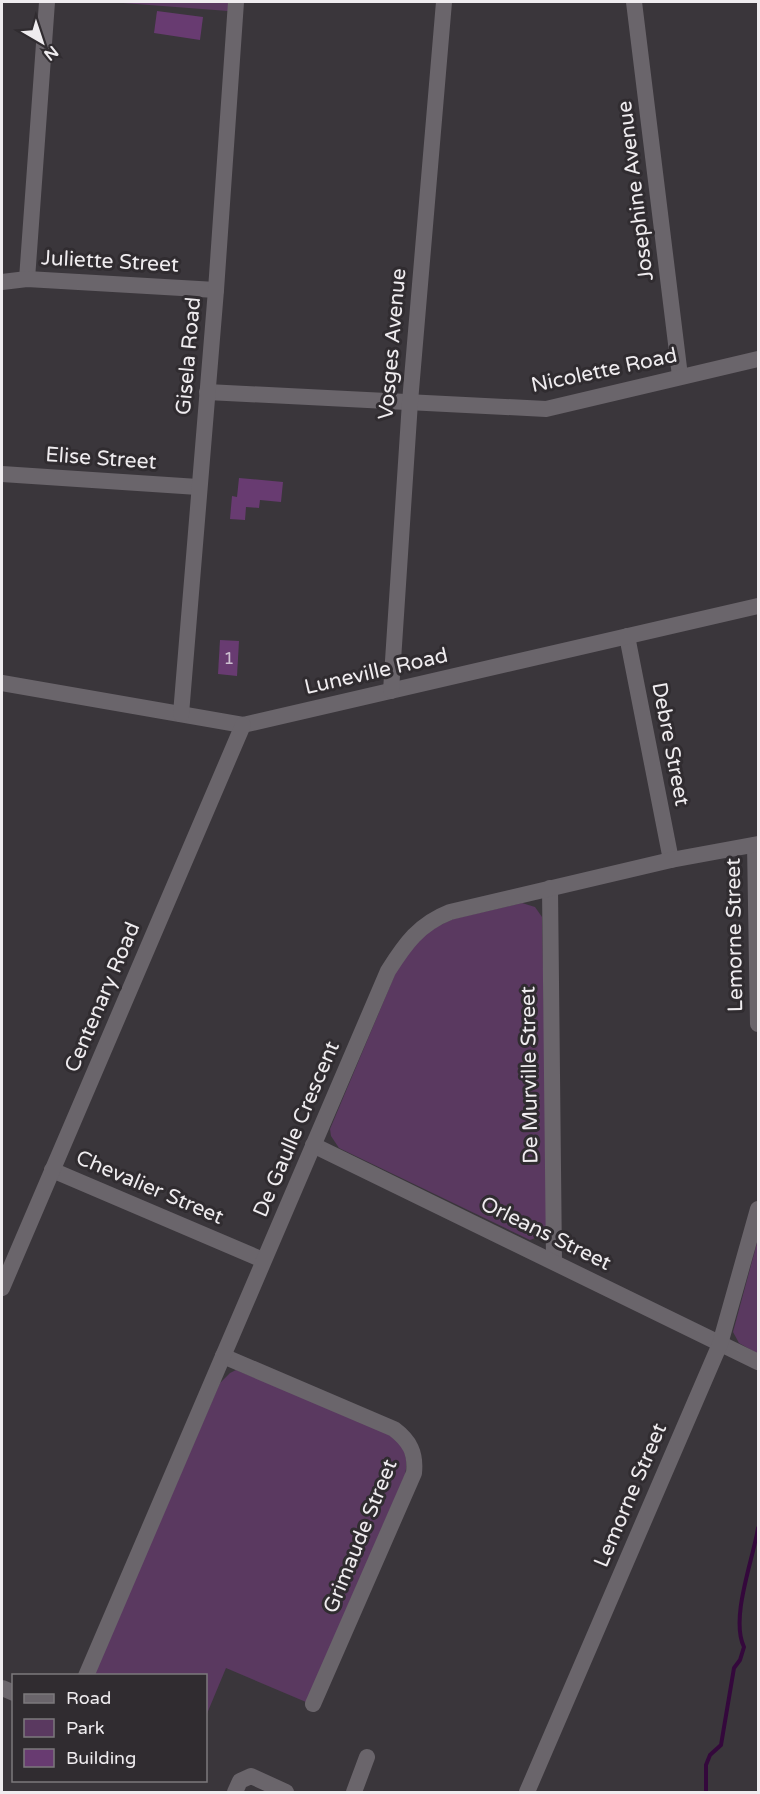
<svg xmlns="http://www.w3.org/2000/svg" width="760" height="1794" viewBox="0 0 760 1794" font-family="'Varela Round',sans-serif">
<style>
.green{fill:#5a3960}
.lines{fill:none;stroke-linecap:round;stroke-linejoin:round}
.stream{stroke:#34083c;stroke-width:4}
.building{fill:#683b71}
.minor{stroke:#6a656b;stroke-width:16}
.labels{text-anchor:middle;stroke-width:6;stroke-linejoin:round;paint-order:stroke}
.number-label{font-size:18px;fill:#cdc0d0}
.street-label{font-size:21px;fill:#efecef;stroke:#302c30}
</style>
<rect width="100%" height="100%" fill="#3a363b"/>
<g class="green">
<polygon points="110,2 229,2 228,11"/>
<polygon points="522,903 535,907 542,917 548,1225 540,1236 530,1240 339,1148 331,1136 330,1129 401,960 420,935 453,919"/>
<polygon points="758,1239 758,1354 739,1343 733,1332"/>
<path d="M236,1370L390,1433C404,1446 409,1456 405,1475L306,1702L226,1668L206,1716V1676H93L220,1383L230,1373Z"/>
</g>
<g class="lines">
<path class="stream" d="M706,1792V1765L710,1755L721,1745L734,1668L740,1660L744,1647C730,1618 753,1560 758,1528"/>
</g>
<g class="building">
<polygon points="157,11 203,17 200,40 154,33"/>
<polygon points="239,478 283,482 281,502 260,500 259,508 246,507 245,520 230,519 232,496 237,497"/>
<polygon points="220,640 239,641 237,676 218,674"/>
</g>
<g class="lines">
<g class="minor">
<polyline points="634,2 680,376"/>
<polyline points="27,279 47,2"/>
<polyline points="2,282 27,279 216,290"/>
<polyline points="207,392 546,409 758,359"/>
<polyline points="2,474 198,487"/>
<polyline points="627,636 671,860"/>
<polyline points="2,683 243,725 758,606"/>
<polyline points="391,691 410,402 444,2"/>
<polyline points="181,714 216,290 236,2"/>
<polyline points="755,845 758,1024"/>
<polyline points="550,888 554,1261"/>
<polyline points="313,1145 758,1362"/>
<polyline points="52,1170 263,1260"/>
<polyline points="2,1288 243,725"/>
<path d="M223,1356L394,1429C410,1441 416,1453 414,1473L313,1704"/>
<path d="M86,1676L388,971C405,944 419,924 450,912L671,860L758,844"/>
<polyline points="2,1688 14,1693"/>
<polyline points="235,1792 240,1781 251,1776 286,1792"/>
<polyline points="354,1792 367,1757"/>
<polyline points="527,1792 720,1344 758,1209"/>
</g>
</g>
<g class="labels">
<g class="number-label">
<text x="229" y="664">1</text>
</g>
<g class="street-label">
<text transform="translate(635 191) rotate(-97)" y="7">Josephine Avenue</text>
<text transform="translate(110 261) rotate(3)" y="7">Juliette Street</text>
<text transform="translate(392 344) rotate(-85)" y="7">Vosges Avenue</text>
<text transform="translate(188 356) rotate(-85)" y="7">Gisela Road</text>
<text transform="translate(604 370) rotate(-12)" y="7">Nicolette Road</text>
<text transform="translate(101 458) rotate(4)" y="7">Elise Street</text>
<text transform="translate(376 671) rotate(-13)" y="7">Luneville Road</text>
<text transform="translate(671 744) rotate(79)" y="7">Debre Street</text>
<text transform="translate(734 935) rotate(-91)" y="7">Lemorne Street</text>
<text transform="translate(102 997) rotate(-67)" y="7">Centenary Road</text>
<text transform="translate(529 1075) rotate(-91)" y="7">De Murville Street</text>
<text transform="translate(296 1129) rotate(-67)" y="7">De Gaulle Crescent</text>
<text transform="translate(150 1187) rotate(23)" y="7">Chevalier Street</text>
<text transform="translate(546 1233) rotate(26)" y="7">Orleans Street</text>
<text transform="translate(630 1495) rotate(-67)" y="7">Lemorne Street</text>
<text transform="translate(360 1536) rotate(-68)" y="7">Grimaude Street</text>
</g>
</g>
<rect width="760" height="1794" fill="none" stroke="#efecef" stroke-width="6"/>
<rect x="12" y="1674" width="195" height="108" fill="#302c30" stroke="#7c797c" stroke-width="1.5"/>
<rect x="24" y="1694" width="30" height="9" fill="#6a656b" stroke="#7c797c" stroke-width="1.5"/>
<text x="66" y="1704" font-size="18" fill="#efecef">Road</text>
<rect x="24" y="1719" width="30" height="18" fill="#5a3960" stroke="#7c797c" stroke-width="1.5"/>
<text x="66" y="1734" font-size="18" fill="#efecef">Park</text>
<rect x="24" y="1749" width="30" height="18" fill="#683b71" stroke="#7c797c" stroke-width="1.5"/>
<text x="66" y="1764" font-size="18" fill="#efecef">Building</text>
<g transform="translate(42 42) rotate(141)" stroke="#302c30" stroke-width="4.5" paint-order="stroke">
<path d="M0-4.5L10 22L0 15L-10 22Z" fill="#efecef"/>
<text y="-9" font-size="16" font-weight="bold" text-anchor="middle" fill="#efecef">N</text>
</g>
</svg>
